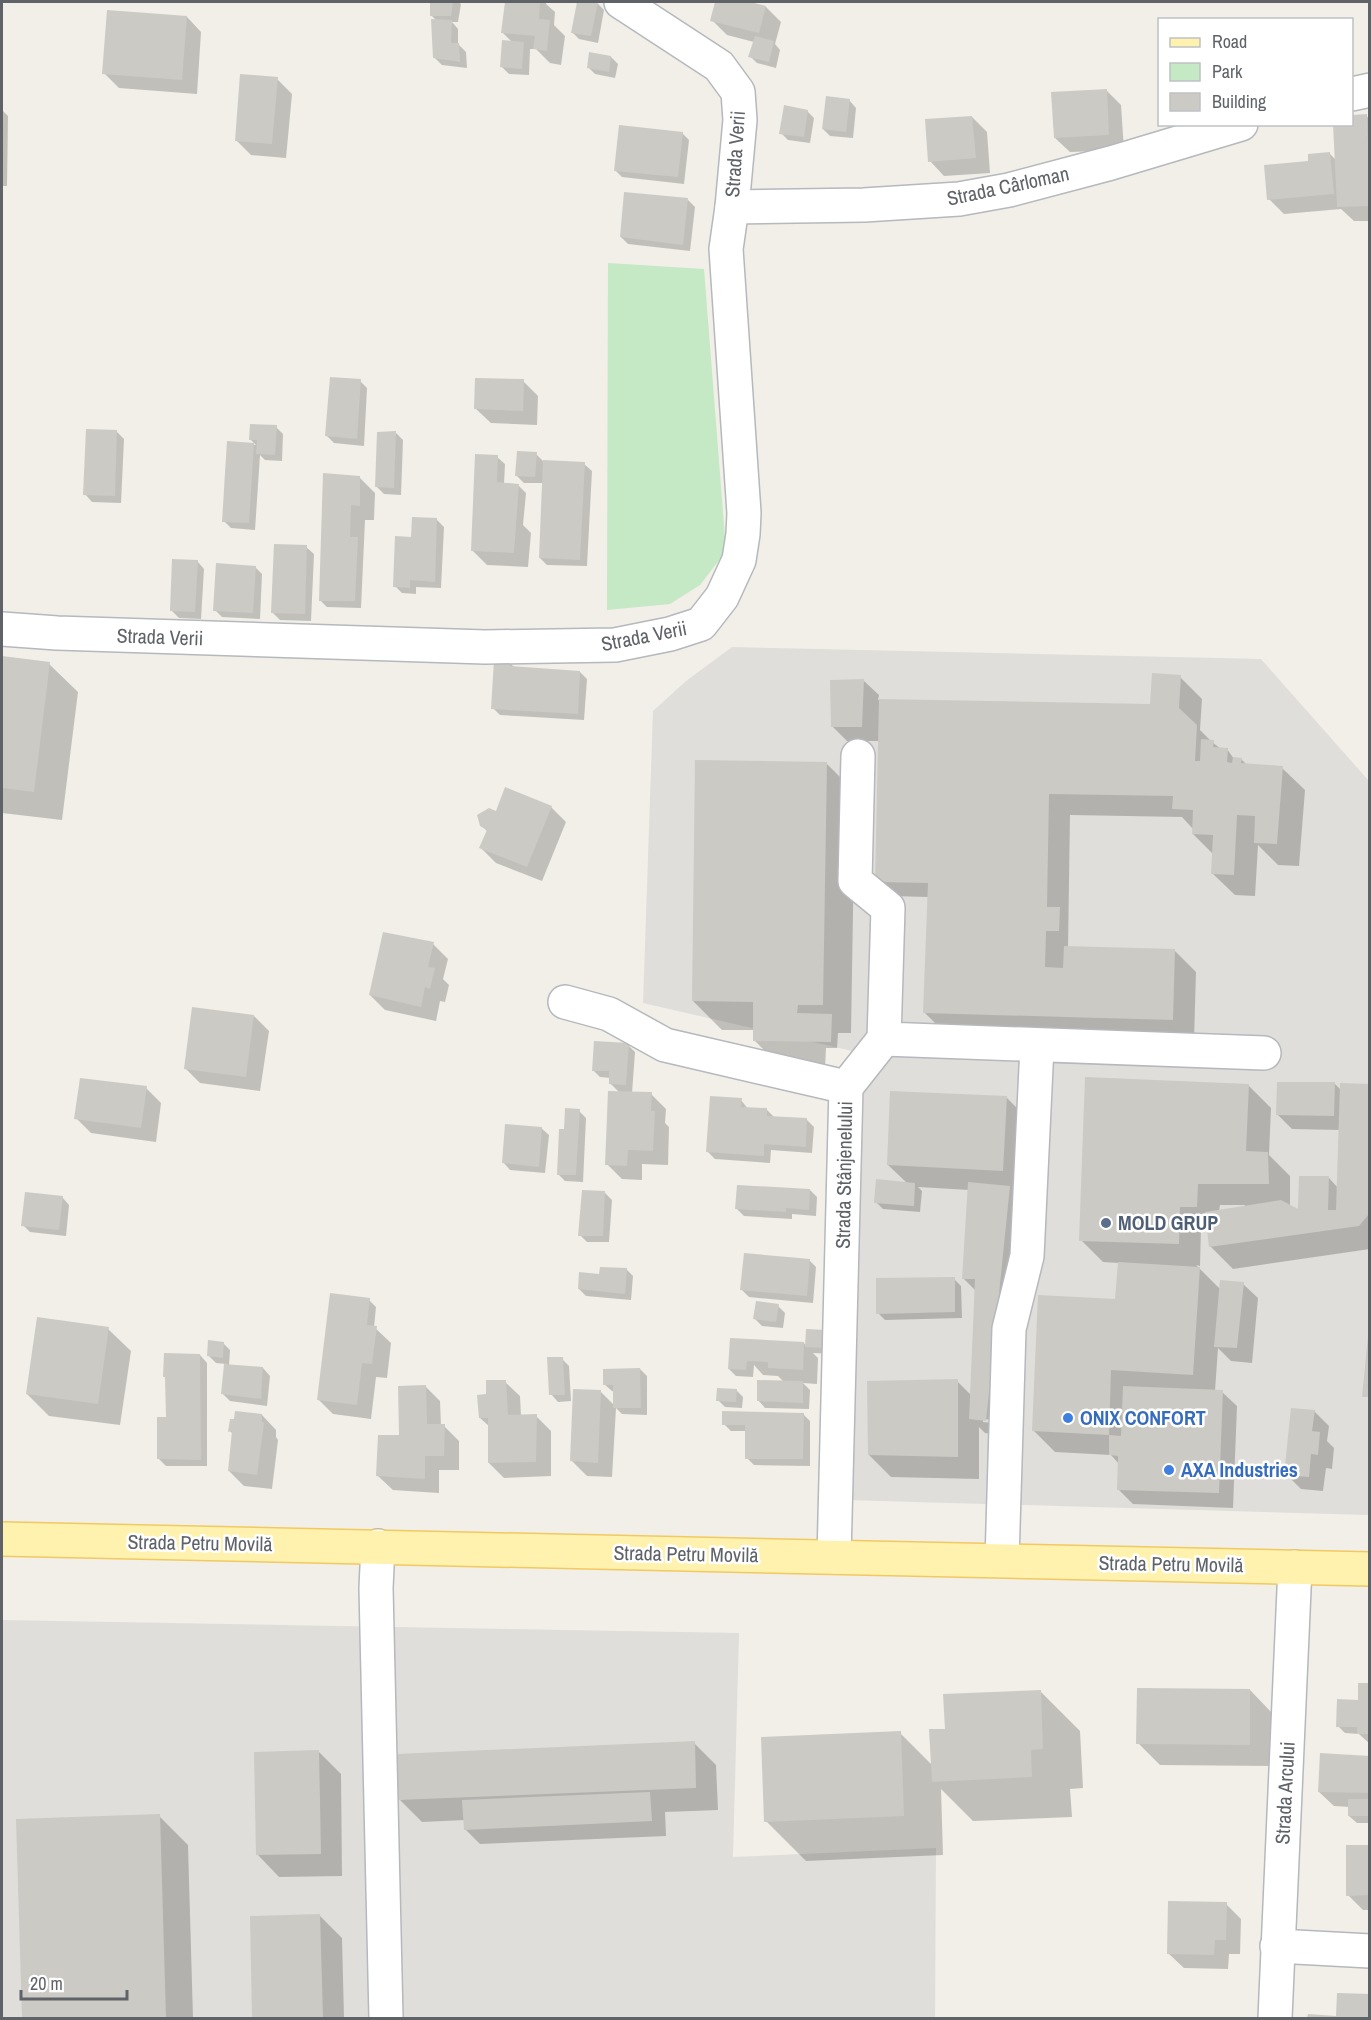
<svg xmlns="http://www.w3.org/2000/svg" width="1371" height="2020" viewBox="0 0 1371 2020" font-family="'Archivo Narrow',sans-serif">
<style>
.industrial{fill:#e0deda}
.green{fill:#c5e8c5}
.shadow{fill:#0003;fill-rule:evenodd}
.building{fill:#cccac5}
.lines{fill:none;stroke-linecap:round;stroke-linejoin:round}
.minor-casing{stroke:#b5b8bc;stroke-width:36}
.major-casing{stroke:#f2c960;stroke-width:36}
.minor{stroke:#fff;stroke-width:33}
.major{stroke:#fff2af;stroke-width:33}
.service-dot{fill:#5c6f8a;stroke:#fff;stroke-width:2}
.shop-dot{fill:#3f7fe0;stroke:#fff;stroke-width:2}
.labels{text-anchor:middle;stroke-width:5;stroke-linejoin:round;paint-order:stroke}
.street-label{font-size:20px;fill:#5f6368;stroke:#fff}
.service-label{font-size:20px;font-weight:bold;fill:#4e5e75;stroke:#fff;text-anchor:start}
.shop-label{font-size:20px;font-weight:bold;fill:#366cbe;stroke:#fff;text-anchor:start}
</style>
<rect width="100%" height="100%" fill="#f1efe8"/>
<g class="industrial">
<polygon points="732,647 1261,659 1369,781 1369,1515 847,1500 865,1054 643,1003 653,711 686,681"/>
<polygon points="2,1620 739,1633 733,1857 936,1848 935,2018 2,2018"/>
</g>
<polygon class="green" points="608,263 704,269 726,551 700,585 670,604 607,610"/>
<g class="shadow">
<polygon points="432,2 458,2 461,4 458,22 452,22 458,29 458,44 466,52 467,68 442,65 435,58 437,21 431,15"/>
<polygon points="507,2 546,2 546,4 555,12 554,25 565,36 561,65 550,63 536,49 530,49 529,75 509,74 502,67 512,42 503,33"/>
<polygon points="578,2 597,3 604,10 598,43 579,39 572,32"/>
<polygon points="717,2 744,2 766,7 781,22 775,44 780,50 776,68 757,63 750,56 754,42 727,35 712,20"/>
<polygon points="187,17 201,32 197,94 119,88 104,73"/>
<polygon points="611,57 618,64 615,78 595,74 588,67"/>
<polygon points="277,79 292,94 286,158 251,155 236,140"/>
<polygon points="1106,90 1121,105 1124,150 1070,152 1055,138"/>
<polygon points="849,100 856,108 853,138 830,136 823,129"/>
<polygon points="2,110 8,116 7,186 2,186"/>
<polygon points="807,111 814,118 810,143 788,140 781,133"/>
<polygon points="1366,116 1370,119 1370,221 1354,221 1341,209 1284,214 1269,199 1310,163 1330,154 1337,161 1352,124 1352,117"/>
<polygon points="972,117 987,132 990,173 944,176 930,161"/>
<polygon points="682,133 689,140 684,184 622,177 615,170"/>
<polygon points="688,200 695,207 690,251 628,244 621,237"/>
<polygon points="360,381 367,388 364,446 334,443 327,436"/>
<polygon points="523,381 538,396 537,425 491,423 476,409"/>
<polygon points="276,427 283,434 282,461 265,460 260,455 255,530 231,528 224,521 229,443 256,445 250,439"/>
<polygon points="117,432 124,439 121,503 92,502 85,494"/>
<polygon points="396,433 403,440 401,495 384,494 377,487"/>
<polygon points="536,454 543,461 584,464 592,471 587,566 547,565 540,558 544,483 524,483 517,476"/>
<polygon points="497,457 505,464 504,484 519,486 526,493 523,525 531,533 528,567 487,565 472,550"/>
<polygon points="360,478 375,493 374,520 365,520 361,608 327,607 320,600"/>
<polygon points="437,520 444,527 441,588 416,587 416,594 402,593 395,586 413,538"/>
<polygon points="306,547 314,554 311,621 280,620 273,613"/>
<polygon points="197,561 204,569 201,619 179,618 172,611"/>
<polygon points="255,567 262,574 260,619 222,617 215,610"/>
<polygon points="2,658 49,664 78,692 62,820 2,813"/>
<polygon points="510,663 515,668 580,672 587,679 584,720 500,715 493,708"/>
<polygon points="1180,677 1202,699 1200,730 1212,742 1221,749 1227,749 1234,759 1241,759 1248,766 1282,768 1305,790 1299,866 1278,865 1258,845 1255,896 1235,895 1212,873 1213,854 1193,834 1193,829 1182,817 1070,815 1068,948 1174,950 1196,972 1194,1041 947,1035 925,1013 928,897 891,896 876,881 879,741 847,741 832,726 864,681 879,695 878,700 1152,705"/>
<polygon points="826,763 855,792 851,1033 838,1033 837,1048 826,1048 825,1069 783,1069 754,1040 754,1030 722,1030 693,1001"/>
<polygon points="551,807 566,822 542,881 496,863 481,848 488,832 482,826 496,813"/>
<polygon points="433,944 448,959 443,979 449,985 445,1002 440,1001 436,1021 385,1010 370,995"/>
<polygon points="254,1016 269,1031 260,1091 200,1083 185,1068"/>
<polygon points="628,1045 635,1052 632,1093 651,1094 666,1109 665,1123 669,1127 668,1165 642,1164 642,1180 622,1179 607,1164 620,1093 610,1083 611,1078 600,1077 593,1070"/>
<path d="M1334,1083L1341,1090L1370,1086V1249L1233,1269L1211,1247L1208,1228H1201L1200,1266L1196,1265L1221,1290L1243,1284L1258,1298L1252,1363L1231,1361L1218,1348L1215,1391L1222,1392L1237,1406L1233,1508L1133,1504L1118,1489L1119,1464L1111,1455L1055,1452L1033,1430L1117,1300L1119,1263L1103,1262L1081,1240L1249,1086L1271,1108L1269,1155L1290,1176V1207L1299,1212L1329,1178L1338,1188L1340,1130L1292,1129L1277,1114ZM1220,1205H1245V1207L1219,1211Z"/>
<polygon points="146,1088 161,1103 156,1142 91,1133 76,1118"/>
<path d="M1007,1098L1029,1120L1001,1435L985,1433L979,1427V1479L891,1477L869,1455L957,1381L971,1395L976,1291L963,1278L969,1190L918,1187L922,1191L920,1212L883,1209L876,1202L907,1183L888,1165ZM983,1419L994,1420V1423L983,1422Z"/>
<polygon points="741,1100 748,1109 767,1110 775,1118 807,1120 814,1127 812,1153 771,1150 770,1163 715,1159 708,1152"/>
<polygon points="579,1111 586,1118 583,1182 565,1181 558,1174 566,1131"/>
<polygon points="541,1128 549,1135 545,1173 510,1170 503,1162"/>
<polygon points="810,1190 817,1197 816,1216 792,1214 792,1219 744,1216 737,1209"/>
<polygon points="605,1193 612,1200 609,1242 587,1242 580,1235"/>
<polygon points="62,1197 69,1205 66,1236 30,1232 23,1225"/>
<polygon points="809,1260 816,1267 813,1303 749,1297 742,1290"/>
<polygon points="626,1269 633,1276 631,1300 586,1296 579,1289"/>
<polygon points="954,1279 961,1286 962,1318 885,1320 878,1313"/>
<polygon points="369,1300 376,1307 374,1327 391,1343 387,1378 376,1377 371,1419 333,1414 318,1399"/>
<polygon points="778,1306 785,1313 783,1328 762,1326 755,1319"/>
<polygon points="108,1329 131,1351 120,1425 49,1416 27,1394"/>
<polygon points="731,1339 804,1343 807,1347 834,1339 833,1354 813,1353 818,1358 817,1384 803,1383 810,1390 809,1409 765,1408 758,1400 784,1382 778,1376 763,1375 754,1365 753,1377 736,1376 729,1369"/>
<polygon points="223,1343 230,1350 229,1366 263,1368 270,1376 267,1406 230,1401 223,1394 226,1364 216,1363 209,1356"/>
<polygon points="200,1355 207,1363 207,1466 166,1466 159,1459 167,1419"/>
<polygon points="562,1359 569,1366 571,1401 558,1402 551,1394"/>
<polygon points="640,1369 647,1376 647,1415 622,1414 616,1408 612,1477 587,1476 572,1461 601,1392 615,1406 615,1392 612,1391 604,1384"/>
<polygon points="505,1382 520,1396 521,1416 536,1416 551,1431 551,1476 504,1478 489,1463 490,1427 480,1418 488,1395"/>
<polygon points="425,1386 440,1401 441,1426 444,1426 459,1441 459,1470 439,1470 439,1493 393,1490 378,1476"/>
<polygon points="736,1390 743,1397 742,1408 725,1407 718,1400"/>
<polygon points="1314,1411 1329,1426 1327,1441 1334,1448 1332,1469 1326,1468 1323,1491 1301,1489 1286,1474"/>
<polygon points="803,1414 810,1421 810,1466 754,1465 747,1458 747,1431 731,1431 724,1424"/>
<polygon points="262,1415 276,1430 276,1437 278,1440 272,1489 244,1486 229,1471 234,1435 230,1431"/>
<polygon points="1370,1684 1370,1744 1359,1734 1345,1733 1338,1726 1359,1701"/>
<polygon points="1250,1690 1272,1713 1271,1766 1160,1765 1138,1743"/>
<polygon points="1040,1691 1080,1731 1083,1788 1070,1789 1072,1817 973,1821 941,1789 943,1855 806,1861 766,1821 900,1733 932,1765 946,1730"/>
<polygon points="694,1743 716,1765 718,1810 665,1812 666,1836 480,1844 465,1829 465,1820 422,1822 400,1800"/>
<polygon points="319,1752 341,1774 342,1876 279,1877 257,1854"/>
<polygon points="1370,1758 1370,1823 1357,1823 1349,1816 1350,1807 1334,1806 1319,1792"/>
<polygon points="159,1816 188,1845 193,2018 23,2018 17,1820"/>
<polygon points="1370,1846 1370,1910 1363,1910 1348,1895"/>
<polygon points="1226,1904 1241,1919 1240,1954 1229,1954 1228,1969 1184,1968 1169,1954"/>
<polygon points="320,1916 342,1938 344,2018 254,2018 251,1918"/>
</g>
<g class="building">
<polygon points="430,2 453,2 451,16 430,16"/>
<polygon points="505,2 540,2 539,19 550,20 547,51 533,49 535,36 501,33"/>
<polygon points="577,2 598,2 591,36 571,33"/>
<polygon points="715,2 750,2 766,6 759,33 710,21"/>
<polygon points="107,10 187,16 182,80 102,74"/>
<polygon points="431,19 452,20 451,43 459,43 460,62 433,58"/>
<polygon points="755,36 774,41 769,62 748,57"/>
<polygon points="502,40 524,42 522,69 500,67"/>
<polygon points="589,52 611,56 609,72 587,68"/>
<polygon points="240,74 278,77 272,144 235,141"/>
<polygon points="1107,89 1109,135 1054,138 1051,92"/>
<polygon points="826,96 850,99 846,132 822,129"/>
<polygon points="784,105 808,110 804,137 779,134"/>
<polygon points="1367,114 1370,206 1337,207 1333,124 1352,124 1352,115"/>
<polygon points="972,116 976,158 928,162 925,119"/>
<polygon points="619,125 683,132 678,177 614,171"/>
<polygon points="1330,152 1334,194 1267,200 1264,165 1308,161 1308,154"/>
<polygon points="624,192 688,198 683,245 620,237"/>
<polygon points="330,377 361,379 357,439 325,436"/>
<polygon points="475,378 524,379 523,411 474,409"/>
<polygon points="250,424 277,425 275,455 256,454 257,440 249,440"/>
<polygon points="86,429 117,430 115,496 83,495"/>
<polygon points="396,431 394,488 375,487 377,432"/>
<polygon points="227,441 254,443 249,523 222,522"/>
<polygon points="517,451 537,452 535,477 515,476"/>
<polygon points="475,454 498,455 497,482 519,484 514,553 471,551"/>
<polygon points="543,460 585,462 580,560 539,558"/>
<polygon points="323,473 360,476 360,506 351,505 350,537 358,537 355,601 319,601"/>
<polygon points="412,517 437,518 435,582 410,580 410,588 393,587 395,536 411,537"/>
<polygon points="274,544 307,545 305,614 271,613"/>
<polygon points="172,559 198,560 195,612 170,611"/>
<polygon points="216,563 256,566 253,613 213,611"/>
<polygon points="2,656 50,662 34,792 2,788"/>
<polygon points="494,660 511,661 510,666 580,671 578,714 491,709"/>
<polygon points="1152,673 1181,675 1179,708 1197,725 1195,761 1200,761 1201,739 1214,740 1213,747 1228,748 1227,762 1232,763 1233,757 1242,758 1241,763 1283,766 1277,844 1254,843 1255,816 1237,815 1234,875 1211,874 1213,835 1192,834 1193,810 1172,809 1173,796 1049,794 1047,907 1060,907 1059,931 1046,931 1045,967 1063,968 1064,946 1175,949 1173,1020 923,1013 928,883 875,882 879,699 1150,704"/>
<polygon points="864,679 862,727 831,727 830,680"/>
<polygon points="695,760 827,762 823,1005 798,1005 797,1013 832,1014 831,1042 753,1041 753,1002 692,1001"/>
<polygon points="505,787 552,806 527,867 479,848 487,830 480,826 477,815 489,808 496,811"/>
<polygon points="383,932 434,942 428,967 435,968 430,989 425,987 421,1007 369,995"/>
<polygon points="192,1007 254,1015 246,1077 184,1069"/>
<polygon points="594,1041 629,1043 626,1085 609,1084 609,1071 592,1071"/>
<polygon points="1085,1077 1249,1084 1246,1151 1268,1152 1269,1184 1198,1184 1197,1207 1180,1207 1179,1244 1079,1241"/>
<polygon points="80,1078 147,1086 141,1128 74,1119"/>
<polygon points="1277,1082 1335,1082 1334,1116 1276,1115"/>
<polygon points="1340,1083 1370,1084 1369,1214 1359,1226 1209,1247 1205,1212 1281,1200 1298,1209 1299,1176 1329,1176 1328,1210 1336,1210"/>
<polygon points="608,1091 652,1092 651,1111 655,1111 653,1151 628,1150 627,1166 605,1165"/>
<polygon points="890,1091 1007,1096 1003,1171 887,1165"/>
<polygon points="710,1096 742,1098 741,1107 767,1108 767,1116 807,1118 806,1147 764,1144 764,1156 706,1152"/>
<polygon points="565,1108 580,1109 576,1175 557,1175 559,1129 564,1129"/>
<polygon points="505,1124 542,1127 539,1167 502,1163"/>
<polygon points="876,1179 915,1183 914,1206 874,1203"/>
<polygon points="968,1182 1010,1186 986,1421 969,1419 975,1279 962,1279"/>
<polygon points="737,1185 810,1189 809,1210 786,1208 786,1212 735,1209"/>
<polygon points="582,1190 605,1191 603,1236 578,1236"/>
<polygon points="25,1192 63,1196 59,1230 21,1226"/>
<polygon points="744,1253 810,1259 807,1296 740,1290"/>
<polygon points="1118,1262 1200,1267 1193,1375 1111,1370 1109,1435 1121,1436 1123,1386 1223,1390 1219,1493 1117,1490 1118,1456 1109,1455 1109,1435 1032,1431 1038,1295 1115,1299"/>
<polygon points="600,1267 627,1268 625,1294 578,1289 579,1272 599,1274"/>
<polygon points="955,1277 955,1312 876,1314 876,1278"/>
<polygon points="1220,1280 1244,1282 1237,1348 1214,1347"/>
<polygon points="330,1293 370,1298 367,1325 377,1326 372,1364 362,1363 357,1405 317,1400"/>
<polygon points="756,1301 779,1304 776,1322 753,1319"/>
<polygon points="37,1317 109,1327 98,1404 26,1394"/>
<polygon points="806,1329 827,1330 826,1348 805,1347"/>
<polygon points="1368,1336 1370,1336 1370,1397 1362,1397"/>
<polygon points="730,1338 804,1342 803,1370 768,1368 768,1362 747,1361 746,1370 728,1369"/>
<polygon points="208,1340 224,1342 223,1358 207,1356"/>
<polygon points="164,1353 200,1354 201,1460 157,1459 157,1417 166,1417 165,1377 163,1377"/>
<polygon points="547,1357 563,1357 565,1395 549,1395"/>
<polygon points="224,1364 263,1367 261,1399 221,1394"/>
<polygon points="640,1368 641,1408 613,1408 613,1385 603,1385 603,1369"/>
<polygon points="958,1379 958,1457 868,1455 867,1381"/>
<polygon points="486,1380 506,1380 508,1415 537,1414 536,1462 488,1463 488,1418 479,1418 477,1395 486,1394"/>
<polygon points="757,1380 803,1381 803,1403 757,1401"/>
<polygon points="426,1385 427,1424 445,1424 444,1456 425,1456 425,1479 376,1476 378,1435 399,1435 398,1386"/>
<polygon points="717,1388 737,1389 736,1402 716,1401"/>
<polygon points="573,1389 601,1390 598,1463 570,1461"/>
<polygon points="1291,1408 1315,1410 1312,1431 1320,1432 1318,1455 1311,1454 1309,1477 1284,1475"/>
<polygon points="235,1411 262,1414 262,1422 264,1423 257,1475 228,1471 232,1431 228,1432 230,1419 234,1419"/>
<polygon points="722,1411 804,1413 803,1459 745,1459 745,1425 722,1425"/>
<polygon points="1358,1683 1370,1683 1370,1734 1357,1734 1357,1727 1336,1727 1337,1699 1358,1700"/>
<polygon points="1137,1688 1250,1689 1250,1745 1136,1744"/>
<polygon points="1041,1690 1043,1749 1031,1750 1032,1777 932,1782 929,1729 945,1729 943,1694"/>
<polygon points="901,1731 904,1816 764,1822 761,1737"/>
<polygon points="695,1741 696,1788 398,1800 396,1754"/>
<polygon points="319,1750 321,1854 256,1855 254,1752"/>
<polygon points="1320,1753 1370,1756 1370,1793 1318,1792"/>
<polygon points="650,1792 652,1821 464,1830 462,1800"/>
<rect x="1348" y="1799" width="22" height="17"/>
<polygon points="160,1814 166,2018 22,2018 16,1819"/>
<polygon points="1346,1845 1370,1845 1370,1895 1346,1896"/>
<polygon points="1168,1901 1227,1902 1226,1940 1215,1940 1214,1955 1167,1954"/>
<polygon points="320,1914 323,2018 252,2018 250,1916"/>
<polygon points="1337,1993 1370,1994 1370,2018 1307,2018 1308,2014 1336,2016"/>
</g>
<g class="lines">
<g class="minor-casing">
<g id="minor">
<polyline points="1352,94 1370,90"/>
<polyline points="732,207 864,205 959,199 1009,190 1111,163 1241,124"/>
<polyline points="2,629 57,633 485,647 615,645 670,634 701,624 722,597 739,560 743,534 744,513 726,249 732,207 740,120 738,92 719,66 621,2"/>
<polyline points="858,756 855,881 888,908 884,1039 1264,1053"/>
<polyline points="565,1002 609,1014 665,1045 846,1087 834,1557"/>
<polyline points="846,1087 884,1039"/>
<polyline points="378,1546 376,1588 386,2018"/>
<polyline points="1002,1560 1009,1329 1027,1256 1037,1046"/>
<polyline points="1277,1946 1370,1951"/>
<polyline points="1275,2018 1295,1567"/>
</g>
</g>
<g class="major-casing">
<polyline id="major" points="2,1539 1370,1569"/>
</g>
<use href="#minor" class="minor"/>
<use href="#major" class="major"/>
</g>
<circle class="service-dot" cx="1106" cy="1223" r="6"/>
<g class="shop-dot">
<circle cx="1068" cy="1418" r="6"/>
<circle cx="1169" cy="1470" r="6"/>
</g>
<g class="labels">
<g class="street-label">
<text transform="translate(735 154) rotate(-86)" y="7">Strada Verii</text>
<text transform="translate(1008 186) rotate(-12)" y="7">Strada Cârloman</text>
<text transform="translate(644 636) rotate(-11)" y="7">Strada Verii</text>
<text transform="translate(160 637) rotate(2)" y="7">Strada Verii</text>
<text transform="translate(844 1175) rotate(-89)" y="7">Strada Stânjenelului</text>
<text transform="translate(200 1543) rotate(1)" y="7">Strada Petru Movilă</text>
<text transform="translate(686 1554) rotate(1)" y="7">Strada Petru Movilă</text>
<text transform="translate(1171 1564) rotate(1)" y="7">Strada Petru Movilă</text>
<text transform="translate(1285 1793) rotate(-87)" y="7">Strada Arcului</text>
</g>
<g class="service-label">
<text x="1118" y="1230">MOLD GRUP</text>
</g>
<g class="shop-label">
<text x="1080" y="1425">ONIX CONFORT</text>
<text x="1181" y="1477">AXA Industries</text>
</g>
</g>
<rect width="1371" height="2020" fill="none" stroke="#5f6368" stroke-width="6"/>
<rect x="1158" y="18" width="195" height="108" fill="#ffffff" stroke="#bfc1c3" stroke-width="1.5"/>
<rect x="1170" y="38" width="30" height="9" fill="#fff2af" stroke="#bfc1c3" stroke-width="1.5"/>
<text x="1212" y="48" font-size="18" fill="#5f6368">Road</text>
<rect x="1170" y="63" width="30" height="18" fill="#c5e8c5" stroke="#bfc1c3" stroke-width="1.5"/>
<text x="1212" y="78" font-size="18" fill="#5f6368">Park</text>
<rect x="1170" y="93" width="30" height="18" fill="#cccac5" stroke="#bfc1c3" stroke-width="1.5"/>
<text x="1212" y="108" font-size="18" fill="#5f6368">Building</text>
<path d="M21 1990v9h106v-9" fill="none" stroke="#5f6368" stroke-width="3"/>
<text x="30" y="1990" font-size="18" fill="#5f6368" stroke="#ffffff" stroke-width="4.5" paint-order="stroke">20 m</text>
</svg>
